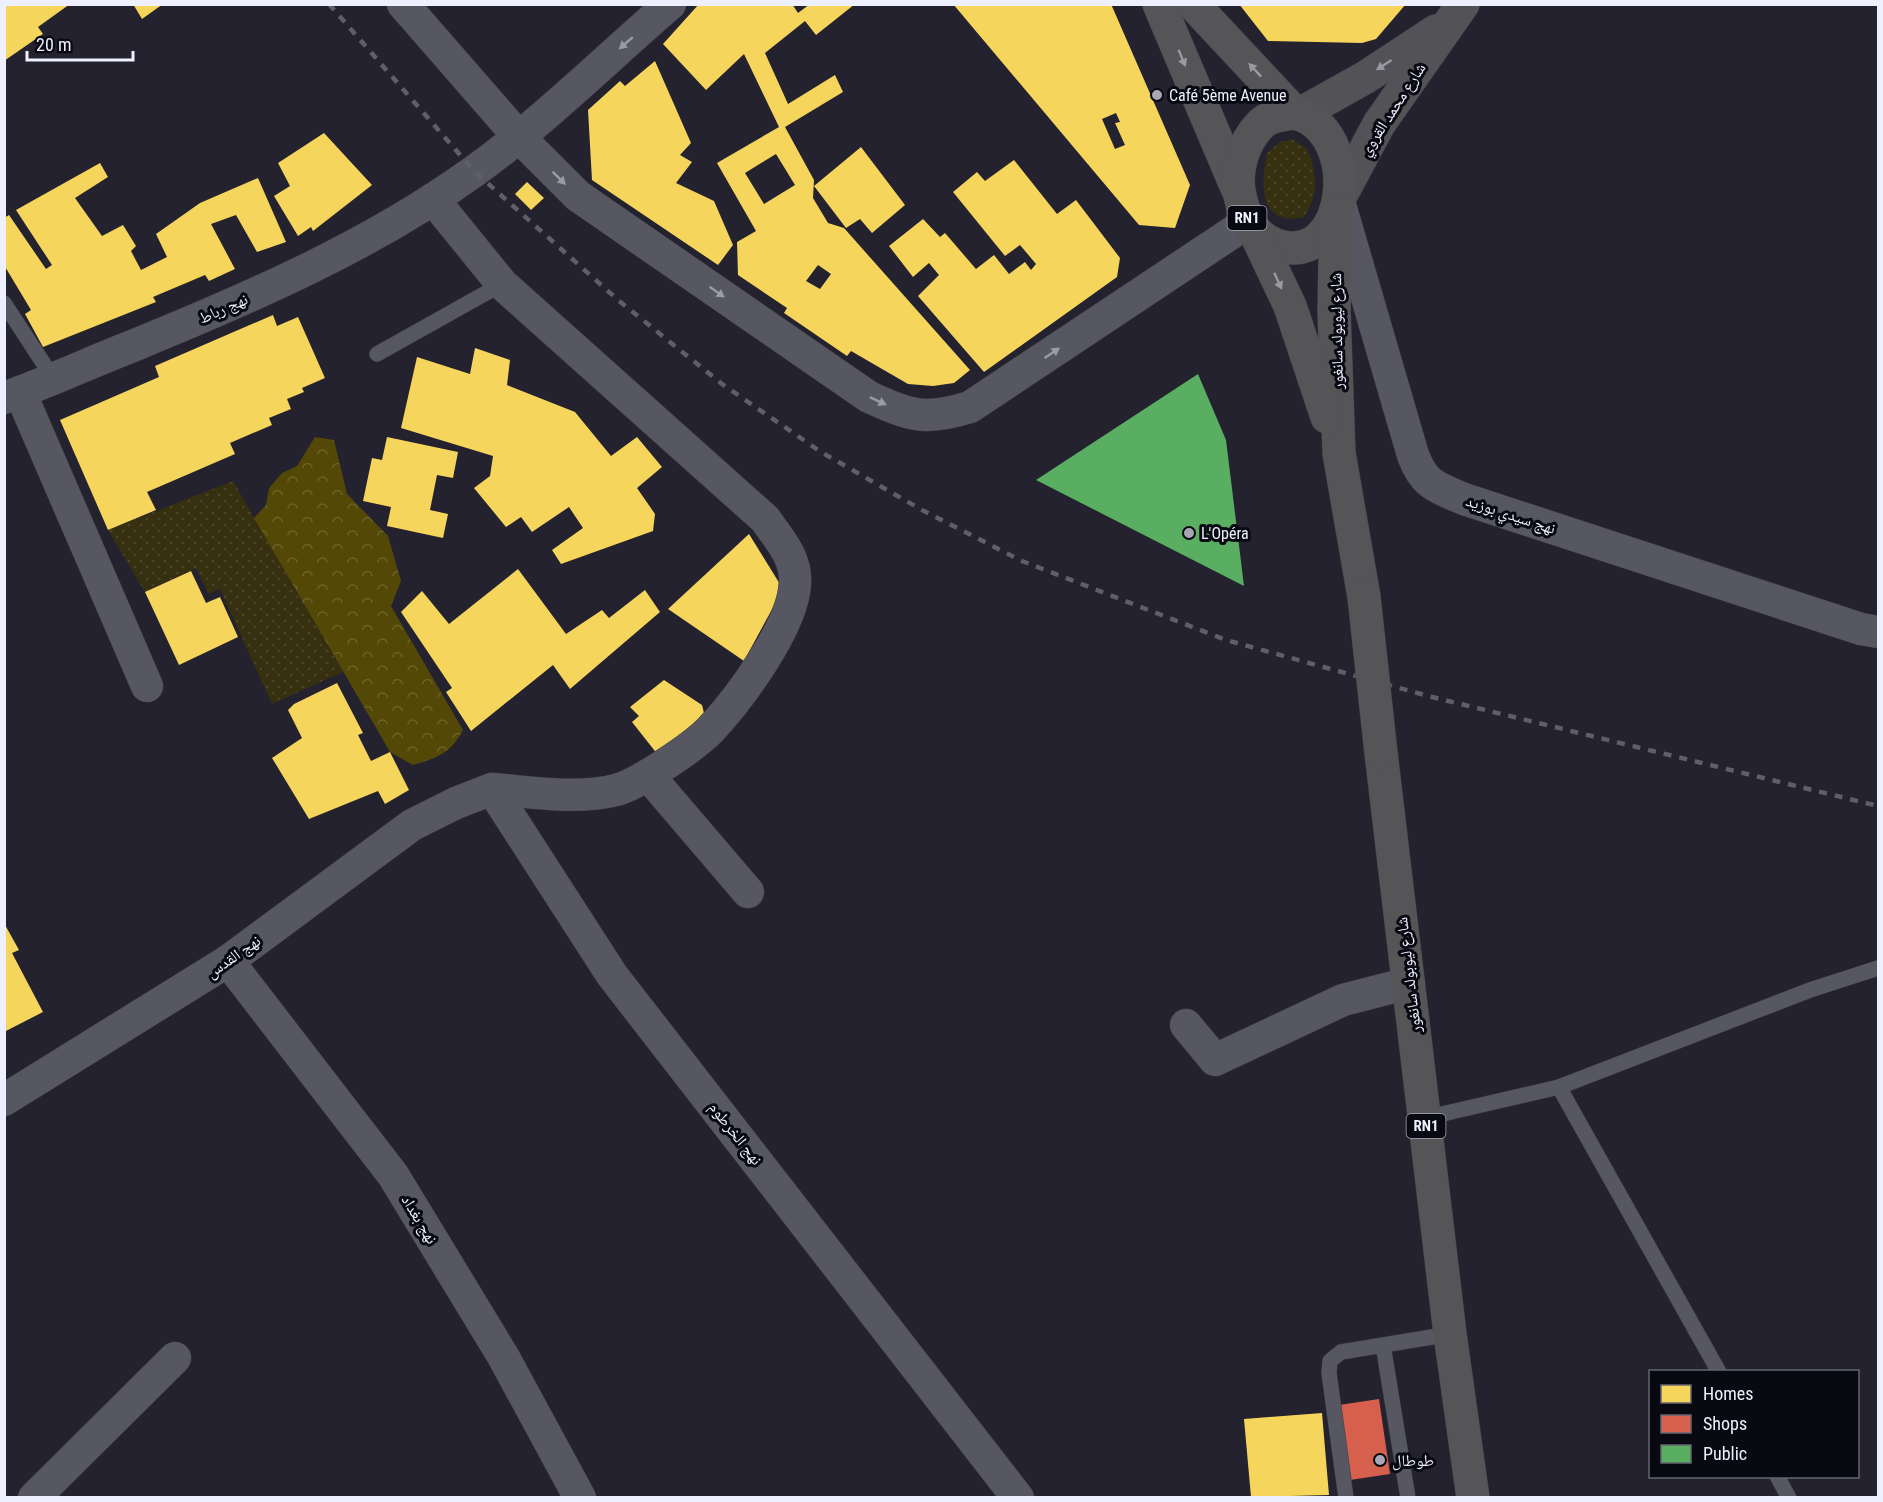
<svg xmlns="http://www.w3.org/2000/svg" width="1883" height="1502" viewBox="0 0 1883 1502" font-family="'Roboto Condensed','Noto Naskh Arabic',sans-serif">
<style>
.green{fill:url(#green-dots)}
.forest{fill:url(#forest-crowns)}
.homes{fill:#f6d55c;fill-rule:evenodd}
.shops{fill:#d6604d}
.public{fill:#5aae61}
.lines{fill:none;stroke-linecap:round;stroke-linejoin:round}
.service-casing{stroke:#3e3d48;stroke-width:16}
.minor-casing{stroke:#3e3d48;stroke-width:33}
.secondary-casing{stroke:#3e3d48;stroke-width:34}
.primary-casing{stroke:#3e3d48;stroke-width:34}
.service{stroke:#565760;stroke-width:15}
.minor{stroke:#565760;stroke-width:32}
.secondary{stroke:#525257;stroke-width:33}
.primary{stroke:#555457;stroke-width:33}
.rail{stroke:#5f5f69;stroke-width:4.5;stroke-dasharray:8 8;stroke-linecap:butt}
.primary-bridge-casing{stroke:#3e3d48;stroke-width:34;stroke-linecap:butt}
.primary-bridge{stroke:#555457;stroke-width:33}
.oneway{fill:#9a9ba8}
.oneway2{fill:#9a9aa3}
.oneway3{fill:#9899a3}
.poi-dot{fill:#a7a7b6;stroke:#090912;stroke-width:2}
.labels{text-anchor:middle;stroke-width:6;stroke-linejoin:round;paint-order:stroke}
.shield{fill:#090912;stroke:#a9aab8;stroke-width:1.5}
.shield-label{font-size:15px;font-weight:bold;fill:#eeefff}
.poi-label{font-size:16px;fill:#eeefff;stroke:#090912;text-anchor:start}
.street-label{font-size:16px;fill:#eeefff;stroke:#090912}
</style>
<defs>
<pattern id="green-dots" width="8" height="8" patternUnits="userSpaceOnUse" patternTransform="scale(1.5)"><rect width="8" height="8" fill="#363011"/><path d="M2 2h.1M6 6h.1" fill="none" stroke="#4a4429" stroke-width="1.8" stroke-linecap="round"/></pattern>
<pattern id="forest-crowns" width="20" height="18" patternUnits="userSpaceOnUse" patternTransform="scale(1.5)"><rect width="20" height="18" fill="#534806"/><path d="M2 6a3 3 0 1 1 6 0M12 15a3 3 0 1 1 6 0" fill="none" stroke="#6c632b"/></pattern>
</defs>
<rect width="100%" height="100%" fill="#23222e"/>
<g class="green">
<path d="M1292,139L1307,149C1318,175 1319,193 1304,217C1258,227 1261,184 1267,153L1280,142Z"/>
<polygon points="233,481 343,672 272,704 220,589 209,594 196,568 145,592 108,530"/>
</g>
<path class="forest" d="M315,437L334,440L347,494L388,536L401,581L391,606L463,730C451,753 437,758 413,765L390,752L254,518L266,505L269,488L282,473L297,466Z"/>
<g class="homes">
<polygon points="4,4 70,4 38,27 43,34 4,61"/>
<polygon points="133,4 163,4 142,19"/>
<path d="M699,4H792L798,13L810,4H855L816,35L805,21L765,53L788,104L835,75L843,92L785,127L814,180L813,198L828,223L844,228L970,370L954,383L933,386L908,384L851,351L847,356L784,313L787,308L738,275L737,242L756,231L717,163L779,127L744,54L706,90L663,44ZM776,154L795,185L764,204L745,173ZM818,265L831,274L820,289L806,281Z"/>
<path d="M953,4H1111L1190,185L1175,228L1139,225ZM1116,113L1120,122L1115,123L1125,145L1115,149L1102,119Z"/>
<polygon points="1239,4 1406,4 1376,39 1362,43 1268,41"/>
<polygon points="655,61 691,143 680,155 692,162 676,183 714,201 733,245 718,265 592,180 588,110 620,81 625,86"/>
<polygon points="324,133 372,185 313,231 311,227 298,236 274,196 290,186 278,163"/>
<polygon points="861,147 905,205 872,233 860,219 846,228 814,186"/>
<polygon points="1014,160 1057,214 1076,200 1120,258 1117,277 984,372 918,296 939,275 929,263 913,277 889,246 923,219 940,237 945,233 976,269 994,255 1009,274 1025,262 1031,270 1036,264 1020,245 1005,256 953,192 977,172 985,181"/>
<polygon points="100,163 108,177 75,198 102,236 123,225 136,246 131,251 141,270 167,257 156,234 200,203 258,178 286,242 257,252 236,215 211,224 235,269 209,281 205,275 153,297 156,302 43,347 25,314 31,310 4,265 4,218 9,215 46,269 52,265 16,210"/>
<polygon points="527,182 544,198 531,210 515,194"/>
<polygon points="273,315 277,326 298,317 325,378 302,388 304,392 287,399 291,409 269,418 272,425 230,443 235,454 147,492 156,510 108,530 60,420 159,377 155,366"/>
<polygon points="475,348 510,360 507,385 575,412 611,456 637,437 662,467 637,488 655,514 653,531 561,564 552,550 583,528 569,507 532,532 521,517 506,527 474,488 490,476 493,456 401,428 417,357 470,374"/>
<polygon points="387,437 458,452 453,478 437,475 430,510 448,514 443,538 387,526 391,507 363,501 372,458 382,460"/>
<polygon points="749,534 783,589 744,661 668,609"/>
<polygon points="518,569 566,634 602,610 609,618 645,590 660,612 570,689 553,665 471,731 446,692 452,688 401,612 422,591 449,624"/>
<polygon points="191,571 206,603 220,597 238,637 179,665 145,592"/>
<polygon points="664,680 702,705 706,721 658,755 632,722 639,716 630,707"/>
<polygon points="337,683 363,733 358,735 371,761 390,752 409,790 385,804 378,791 309,819 272,758 302,738 288,710 294,704"/>
<polygon points="4,923 19,950 12,953 43,1012 4,1032"/>
<polygon points="1322,1413 1329,1495 1251,1497 1244,1419"/>
</g>
<polygon class="shops" points="1379,1399 1390,1474 1350,1480 1339,1405"/>
<polygon class="public" points="1198,374 1226,440 1244,586 1036,480"/>
<g class="lines">
<g class="service-casing">
<g id="service">
<polyline points="4,303 53,378"/>
<polyline points="377,354 502,284"/>
<polyline points="1559,1087 1719,1372"/>
<polyline points="1425,1118 1559,1087 1810,990 1878,968"/>
<polyline points="1383,1345 1408,1498"/>
<polyline points="1777,1476 1789,1498"/>
<polyline points="1346,1498 1329,1373 1330,1361 1341,1352 1450,1334"/>
</g>
</g>
<g class="minor-casing">
<g id="minor">
<path d="M403,4L518,136L578,196L869,397C911,416 925,421 970,407L1248,222"/>
<path d="M433,199L502,284L765,519C779,539 797,558 795,584C793,626 740,698 711,729C695,746 639,784 616,790C576,800 533,792 492,789"/>
<path d="M1340,205L1413,455C1424,485 1436,487 1464,499L1861,629L1878,632"/>
<polyline points="20,392 147,686"/>
<path d="M4,398C49,382 91,362 135,345C252,297 370,246 473,172C543,122 605,60 670,4"/>
<polyline points="648,775 748,892"/>
<polyline points="228,961 393,1175 503,1356 580,1498"/>
<polyline points="1186,1025 1215,1060 1343,1000 1409,983"/>
<polyline points="4,1100 228,961 412,825 456,803 492,789 612,975 1018,1498"/>
<polyline points="34,1498 175,1358"/>
</g>
</g>
<g class="secondary-casing">
<g id="secondary">
<polyline points="1300,114 1366,77 1436,31"/>
<polyline points="1339,199 1379,124 1463,4"/>
</g>
</g>
<g class="primary-casing">
<g id="primary">
<polyline points="1159,4 1237,188"/>
<polyline points="1193,4 1295,113"/>
<path d="M1295,113C1365,131 1349,270 1276,245C1254,237 1245,218 1240,196C1234,172 1243,142 1261,124C1270,115 1283,115 1295,113Z"/>
<polyline points="1336,209 1334,312 1339,453 1364,597"/>
<polyline points="1253,228 1290,306 1327,417"/>
<polyline points="1381,753 1450,1334 1473,1498"/>
</g>
</g>
<use href="#service" class="service"/>
<use href="#minor" class="minor"/>
<use href="#secondary" class="secondary"/>
<use href="#primary" class="primary"/>
<polyline class="rail" points="329,4 474,171 618,300 722,384 821,452 922,510 1022,561 1226,640 1432,697 1878,806"/>
<g class="primary-bridge-casing">
<polyline id="primary-bridge" points="1364,597 1381,753"/>
</g>
<use href="#primary-bridge" class="primary-bridge"/>
</g>
<defs><path id="oneway-solid" d="M-6-.8H1V-3.2L6.5 0L1 3.2V.8H-6Z" transform="scale(1.5)"/></defs>
<g class="oneway">
<use href="#oneway-solid" transform="translate(626 43) rotate(139)"/>
<use href="#oneway-solid" transform="translate(559 178) rotate(45)"/>
<use href="#oneway-solid" transform="translate(717 292) rotate(35)"/>
<use href="#oneway-solid" transform="translate(1052 353) rotate(-34)"/>
<use href="#oneway-solid" transform="translate(878 401) rotate(25)"/>
</g>
<g class="oneway2">
<use href="#oneway-solid" transform="translate(1182 58) rotate(67)"/>
<use href="#oneway-solid" transform="translate(1255 70) rotate(-133)"/>
<use href="#oneway-solid" transform="translate(1278 281) rotate(65)"/>
</g>
<use class="oneway3" href="#oneway-solid" transform="translate(1384 65) rotate(147)"/>
<g class="poi-dot">
<circle cx="1157" cy="95" r="6"/>
<circle cx="1189" cy="533" r="6"/>
<circle cx="1380" cy="1460" r="6"/>
</g>
<g class="labels">
<g class="shield">
<rect x="1227.5" y="206" width="39" height="24" rx="4.5"/>
<rect x="1406.5" y="1114" width="39" height="24" rx="4.5"/>
</g>
<g class="shield-label">
<text x="1247" y="223">RN1</text>
<text x="1426" y="1131">RN1</text>
</g>
<g class="poi-label">
<text x="1169" y="101">Café 5ème Avenue</text>
<text x="1201" y="539">L'Opéra</text>
<text x="1392" y="1466">طوطال</text>
</g>
<g class="street-label">
<text transform="translate(1392 109) rotate(-57)" y="6">شارع محمد القروي</text>
<text transform="translate(223 308) rotate(-24)" y="6">نهج رباط</text>
<text transform="translate(1336 331) rotate(-91)" y="6">شارع ليوبولد سانغور</text>
<text transform="translate(1511 514) rotate(18)" y="6">نهج سيدي بوزيد</text>
<text transform="translate(233 956) rotate(-35)" y="6">نهج القدس</text>
<text transform="translate(1408 975) rotate(-97)" y="6">شارع ليوبولد سانغور</text>
<text transform="translate(736 1133) rotate(52)" y="6">نهج الخرطوم</text>
<text transform="translate(420 1219) rotate(59)" y="6">نهج بغداد</text>
</g>
</g>
<rect width="1883" height="1502" fill="none" stroke="#eeefff" stroke-width="12"/>
<rect x="1649" y="1370" width="210" height="108" fill="#090912" stroke="#656571" stroke-width="1.5"/>
<rect x="1661" y="1385" width="30" height="18" fill="#f6d55c" stroke="#656571" stroke-width="1.5"/>
<text x="1703" y="1400" font-size="18" fill="#eeefff">Homes</text>
<rect x="1661" y="1415" width="30" height="18" fill="#d6604d" stroke="#656571" stroke-width="1.5"/>
<text x="1703" y="1430" font-size="18" fill="#eeefff">Shops</text>
<rect x="1661" y="1445" width="30" height="18" fill="#5aae61" stroke="#656571" stroke-width="1.5"/>
<text x="1703" y="1460" font-size="18" fill="#eeefff">Public</text>
<path d="M27 51v9h106v-9" fill="none" stroke="#eeefff" stroke-width="3"/>
<text x="36" y="51" font-size="18" fill="#eeefff" stroke="#090912" stroke-width="4.5" paint-order="stroke">20 m</text>
</svg>
